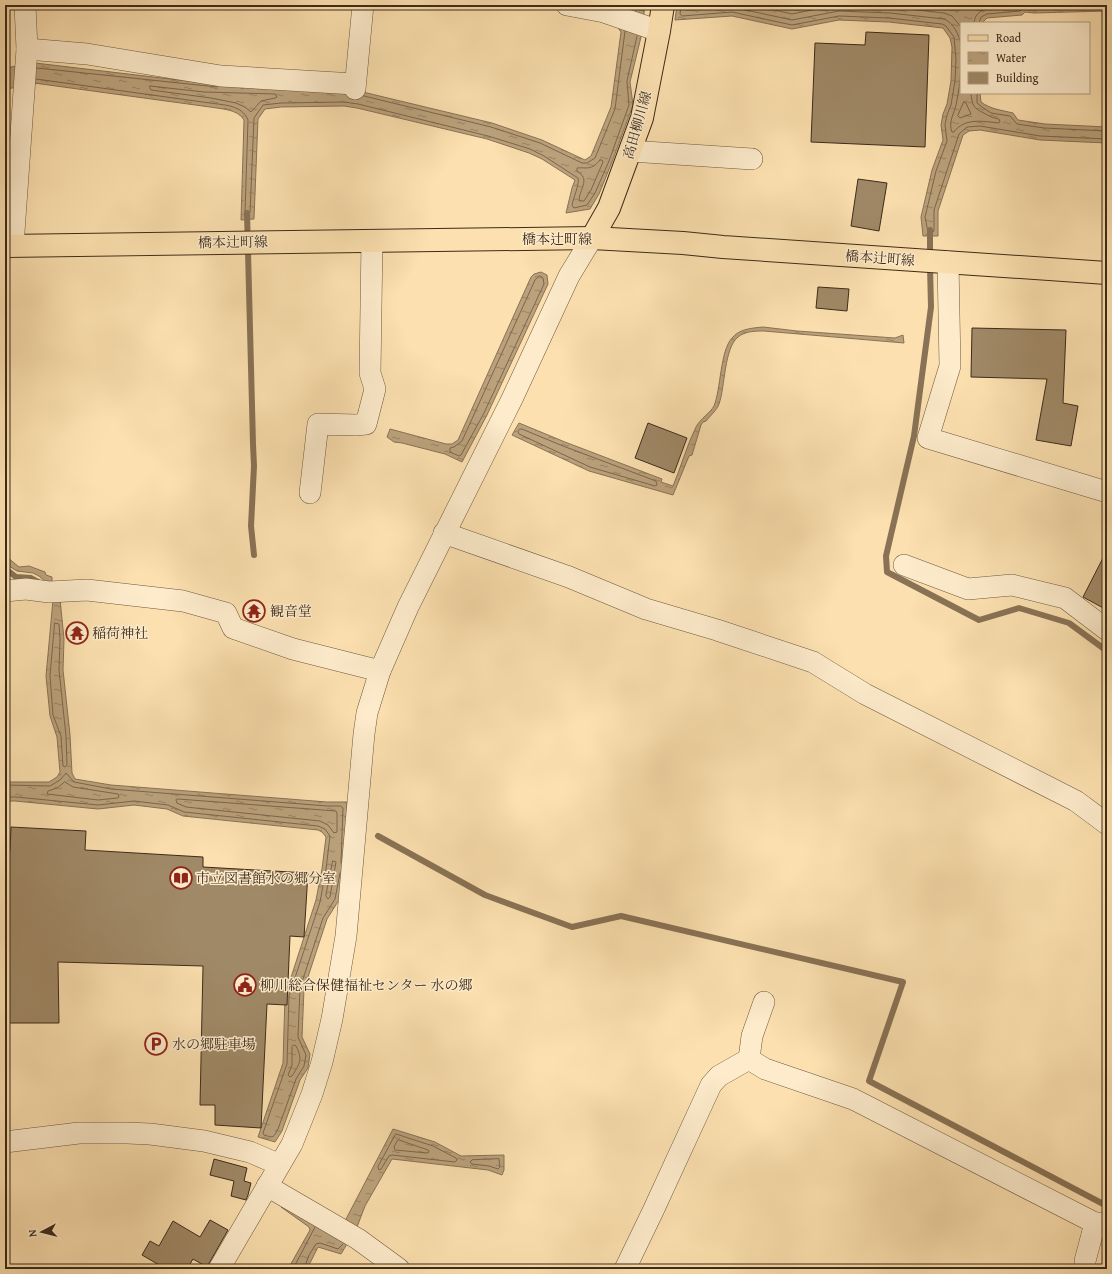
<svg xmlns="http://www.w3.org/2000/svg" width="1112" height="1274" viewBox="0 0 1112 1274" font-family="'Gentium Book Plus','Noto Serif JP',serif">
<style>
.water{fill:url(#water-ripples);stroke:#897255}
.lines{fill:none;stroke-linecap:round;stroke-linejoin:round}
.shore{stroke:#7c664b;stroke-width:1}
.stream{stroke:#897255;stroke-width:6}
.building{fill:#a08967;stroke:#3d2b1a}
.minor-casing{stroke:#6d583f;stroke-width:22}
.major-casing{stroke:#3d2b1a;stroke-width:24}
.minor{stroke:#fdebcb;stroke-width:21}
.major{stroke:#fce0af;stroke-width:22}
.labels{text-anchor:middle;stroke-width:3;stroke-linejoin:round;paint-order:stroke}
.street-label{font-size:14px;fill:#3d2b1a;stroke:#fdebcb}
.poi-label{font-size:14px;fill:#3d2b1a;stroke:#fdebcb;text-anchor:start}
</style>
<defs>
<pattern id="water-ripples" width="26" height="14" patternUnits="userSpaceOnUse"><rect width="26" height="14" fill="#bba27c"/><path d="M2 4q2-2 4 0t4 0M15 11q2-2 4 0t4 0" fill="none" stroke="#998465"/></pattern>
</defs>
<rect width="100%" height="100%" fill="#fce0af"/>
<filter id="stains"><feTurbulence type="fractalNoise" baseFrequency=".005" numOctaves="4"/><feColorMatrix values="0 0 0 0 .2 0 0 0 0 .09 0 0 0 0 .02 0 0 0 .5 -.17"/></filter>
<radialGradient id="worn" r=".72"><stop offset=".6" stop-color="#630" stop-opacity="0"/><stop offset="1" stop-color="#630" stop-opacity=".3"/></radialGradient>
<g class="water">
<path d="M602,5L635,13L636,5H645L641,37L630,82L633,105L612,162L599,194L590,209L566,213L572,188L575,180L542,159L529,153L487,139L357,108L344,106L281,107L265,109L258,119L254,219L241,220L244,120C238,109 221,109 210,107L34,83L19,87L5,89V68L35,63L204,83L350,90L367,93L492,123L542,140L585,160L591,156L611,107L621,32Z"/>
<path d="M677,5H1107V11L1034,13L1025,12L1022,15L987,18L982,23H961V93H980L981,102C990,109 1001,110 1013,113L1018,120L1045,124L1107,127V143L1040,140L980,130L969,131L963,135L938,211V236H923L921,217L932,170L943,140L941,125L943,114L947,104L951,81L952,47L950,38L943,28L889,22L839,20L792,29L732,16L675,20Z"/>
<polygon points="541,272 547,275 548,284 487,415 462,462 445,454 402,443 394,442 387,437 390,429 446,444 452,444 458,440 531,277 534,274"/>
<path d="M763,327L797,331L895,338L903,335L904,343L764,331C756,331 745,331 738,337C724,348 725,388 719,404C717,410 710,416 706,421L703,422L701,425L692,455L689,456L673,495L589,471L512,435L519,423L565,442L662,479L661,482L673,486C681,467 687,445 696,427C700,419 711,412 714,406C721,389 720,351 732,338C739,329 752,328 763,327Z"/>
<polygon points="7,557 19,567 29,566 45,572 46,575 52,577 52,583 48,584 39,576 33,573 17,571 9,566"/>
<polygon points="60,599 64,639 63,670 70,735 72,773 75,779 111,785 327,802 347,802 346,846 339,900 327,919 304,989 302,1037 310,1054 308,1068 300,1080 282,1131 275,1142 258,1137 283,1063 285,996 316,900 322,869 326,837 322,832 318,830 183,816 167,809 134,805 98,809 15,801 5,801 5,782 49,782 57,777 60,772 57,737 50,716 46,676 53,600"/>
<polygon points="393,1129 435,1142 461,1156 504,1155 504,1170 502,1175 488,1170 392,1159 365,1206 357,1227 341,1254 318,1247 307,1269 288,1269 310,1230 309,1227 281,1207 290,1204 345,1221"/>
</g>
<g class="lines">
<g class="shore">
<polyline points="681,5 680,14 682,16 732,12 792,25 839,16 889,18 942,24 946,26 954,37 956,60 955,81 951,105 947,115 945,125 947,141 936,171 925,217 928,232 933,232 934,231 934,210 959,134 967,127 980,126 1040,136 1107,139"/>
<path d="M686,5V9L687,10L732,7L792,20L839,11L890,13L944,19C954,23 959,35 961,45"/>
<polyline points="753,5 792,14 837,5"/>
<polyline points="842,5 890,7 944,13 952,16 961,27"/>
<path d="M974,23C976,1 1006,10 1019,5"/>
<polyline points="979,23 981,17 987,14 1020,11 1025,8 1034,9 1107,7"/>
<path d="M961,67C960,80 959,92 956,105C954,114 948,122 952,132H954C964,118 982,121 998,123L1000,122L999,119C993,118 989,116 984,113C973,108 972,105 971,93"/>
<polyline points="37,68 217,87"/>
<path d="M36,79L210,103C224,105 242,105 248,120L245,213L247,215L250,213L254,118L263,105L281,103L344,102L358,104L488,136L530,149L544,156L578,178C580,183 573,199 572,205L574,208L587,205L595,193L609,161L629,105L627,81L637,36"/>
<polygon points="150,86 204,92 275,94 277,97 275,98 261,101 251,112 245,107 236,103 211,98 151,90 150,88"/>
<polyline points="977,93 977,103 982,107 991,113 1010,116 1017,124 1044,128 1107,131"/>
<polyline points="364,96 491,127 540,143 582,163 587,163 595,158 615,109 625,31"/>
<polygon points="964,102 966,103 971,114 960,118 958,116"/>
<path d="M600,160H602L603,162L591,190L584,201H580L579,199C581,187 590,179 577,171V168C587,167 591,171 600,160Z"/>
<polygon points="540,276 543,278 544,284 484,413 461,455 459,456 450,452 450,448 454,447 462,441 535,280"/>
<polygon points="520,429 522,429 563,446 656,481 657,485 655,486 590,467 519,434 518,432"/>
<polygon points="55,623 59,624 60,639 59,670 66,736 67,765 65,767 63,766 61,736 53,715 50,676"/>
<polygon points="65,782 73,787 118,794 119,797 118,798 98,800 47,794 48,791 57,788"/>
<polyline points="5,785 50,786 60,780 66,773 74,782 111,789 327,806 341,806 343,808 341,863"/>
<path d="M5,797H16L98,805L134,801L168,805L184,812L318,826L325,829L330,836L326,869L320,902L289,996L287,1064L263,1133L264,1135C274,1138 273,1138 278,1129L296,1079L304,1066L306,1055L298,1037L300,988L323,918L335,899L340,873"/>
<polygon points="178,799 336,811 337,813 337,832 334,833 328,825 320,821 186,807 177,803 176,800"/>
<polygon points="333,861 336,862 330,897 328,899 326,896"/>
<path d="M294,1045L296,1046C303,1060 300,1063 292,1076L290,1077L288,1075L292,1065V1047Z"/>
<polygon points="396,1134 433,1146 456,1158 457,1160 455,1162 392,1155 389,1156 381,1169 379,1170 378,1167"/>
<polygon points="399,1140 428,1150 429,1152 427,1153 395,1150 394,1147 397,1141"/>
<polygon points="499,1159 500,1167 498,1169 489,1166 472,1164 470,1162 472,1160"/>
<polyline points="293,1269 315,1227"/>
<polyline points="304,1269 309,1255 316,1244 320,1243 338,1249 343,1244"/>
</g>
<g class="stream">
<polyline points="247,213 253,444 254,466 251,526 254,555"/>
<polyline points="930,230 930,256"/>
<polyline points="930,266 931,307 914,436 886,556 887,572 979,620 1019,608 1069,623 1107,651"/>
<polyline points="5,561 7,570 16,577 31,578 40,583"/>
<polyline points="378,836 485,895 572,927 621,916 903,982 869,1081 1107,1206"/>
</g>
</g>
<g class="building">
<polygon points="866,32 929,35 925,147 811,142 815,43 865,45"/>
<polygon points="858,179 887,183 879,231 851,226"/>
<polygon points="818,287 849,289 847,311 816,308"/>
<polygon points="972,328 1066,330 1063,403 1078,406 1071,446 1036,440 1047,379 971,377"/>
<polygon points="648,423 687,438 674,473 635,458"/>
<polygon points="1107,550 1107,610 1083,597"/>
<polygon points="11,827 86,831 85,850 203,857 203,867 308,873 304,937 290,936 287,1005 267,1004 261,1128 215,1125 215,1105 200,1105 203,966 58,962 59,1023 5,1023 5,850 10,851"/>
<polygon points="214,1159 247,1168 244,1181 251,1183 248,1195 246,1200 231,1196 234,1181 210,1175"/>
<polygon points="210,1220 228,1230 207,1267 193,1259 187,1269 166,1269 142,1255 150,1241 159,1246 173,1221 200,1237"/>
</g>
<g class="lines">
<g class="minor-casing">
<g id="minor">
<polyline points="567,5 604,12 659,31"/>
<polyline points="27,49 87,54 221,76 355,84"/>
<polyline points="355,89 363,5"/>
<polyline points="630,151 752,159"/>
<polyline points="13,246 27,49 25,5"/>
<polyline points="948,262 950,366 928,438 1107,492"/>
<polyline points="310,493 318,424 356,425 366,424 375,389 370,373 372,241"/>
<polyline points="444,533 569,577 646,609 717,630 813,662 865,694 1076,801 1107,824"/>
<polyline points="904,565 968,589 1012,585 1065,598 1107,630"/>
<polyline points="5,591 26,589 49,592 87,590 183,601 226,613 233,628 293,649 380,671"/>
<polyline points="749,1059 765,1069 853,1099 1095,1223 1107,1223"/>
<polyline points="749,1059 752,1036 764,1002"/>
<polyline points="5,1142 79,1133 127,1133 150,1134 204,1141 250,1152 278,1164"/>
<polyline points="267,1186 358,1239 399,1269"/>
<polyline points="219,1269 292,1144 312,1094 322,1062 332,1019 346,936 364,734 367,713 380,671 408,607 512,399 569,276 592,238"/>
<polyline points="625,1269 653,1211 711,1085 719,1076 749,1059"/>
<polyline points="1085,1269 1085,1261 1095,1223"/>
</g>
</g>
<g class="major-casing">
<g id="major">
<polyline points="592,238 609,208 642,118 659,31 663,5"/>
<polyline points="5,246 592,238 683,243 723,247 1107,273"/>
</g>
</g>
<use href="#minor" class="minor"/>
<use href="#major" class="major"/>
</g>
<defs>
<g id="temple-ring" transform="scale(1.15)"><circle r="9.5" fill="#fdebcb" stroke="#8f2418" stroke-width="1.5"/><path d="M0-6L5-2H3V0L6.5 2.5H4V6H1.5V3h-3V6H-4V2.5H-6.5L-3 0V-2H-5Z" fill="#8f2418"/></g>
<g id="library-ring" transform="scale(1.15)"><circle r="9.5" fill="#fdebcb" stroke="#8f2418" stroke-width="1.5"/><path d="M-6-4Q-3-5.5-.7-3.5V5Q-3 3-6 4ZM6-4Q3-5.5 .7-3.5V5Q3 3 6 4Z" fill="#8f2418"/></g>
<g id="civic-ring" transform="scale(1.15)"><circle r="9.5" fill="#fdebcb" stroke="#8f2418" stroke-width="1.5"/><path d="M-.6-6.5H3V-4.5H.6V-3L4-1V1h2V6H-6V1h2V-1L-.6-3ZM-1.2 2.5V6h2.4V2.5Z" fill="#8f2418"/></g>
<g id="parking-ring" transform="scale(1.15)"><circle r="9.5" fill="#fdebcb" stroke="#8f2418" stroke-width="1.5"/><path d="M-3.5-5.5H1a3.5 3.5 0 0 1 0 7H-1V5.5H-3.5ZM-1-3.4V-.6H.8a1.4 1.4 0 0 0 0-2.8Z" fill="#8f2418"/></g>
</defs>
<g fill-rule="evenodd">
<use href="#temple-ring" x="254" y="611"/>
<use href="#temple-ring" x="77" y="633"/>
<use href="#library-ring" x="181" y="878"/>
<use href="#civic-ring" x="245" y="985"/>
<use href="#parking-ring" x="156" y="1044"/>
</g>
<g class="labels">
<g class="street-label">
<text transform="translate(637 125) rotate(-74)" y="5">高田柳川線</text>
<text x="557" y="244">橋本辻町線</text>
<text transform="translate(233 242) rotate(-1)" y="5">橋本辻町線</text>
<text transform="translate(880 258) rotate(4)" y="5">橋本辻町線</text>
</g>
<g class="poi-label">
<text x="270" y="616">観音堂</text>
<text x="92" y="638">稲荷神社</text>
<text x="196" y="883">市立図書館水の郷分室</text>
<text x="260" y="990">柳川総合保健福祉センター 水の郷</text>
<text x="172" y="1049">水の郷駐車場</text>
</g>
</g>
<rect width="1112" height="1274" fill="none" stroke="#fce0af" stroke-width="20"/>
<rect x="6" y="6" width="1100" height="1262" fill="none" stroke="#3d2b1a" stroke-width="2"/>
<rect x="10" y="10" width="1092" height="1254" fill="none" stroke="#3d2b1a"/>
<rect x="960" y="22" width="130" height="72" fill="#fdebcb" stroke="#b09e84"/>
<rect x="968" y="35" width="20" height="6" fill="#fce0af" stroke="#b09e84"/>
<text x="996" y="42" font-size="12" fill="#3d2b1a">Road</text>
<rect x="968" y="52" width="20" height="12" fill="url(#water-ripples)" stroke="#b09e84"/>
<text x="996" y="62" font-size="12" fill="#3d2b1a">Water</text>
<rect x="968" y="72" width="20" height="12" fill="#a08967" stroke="#b09e84"/>
<text x="996" y="82" font-size="12" fill="#3d2b1a">Building</text>
<g transform="translate(42 1232) rotate(263)" stroke="#fdebcb" stroke-width="3" paint-order="stroke">
<path d="M0-3L7 15L0 10L-7 15Z" fill="#3d2b1a"/>
<text y="-6" font-size="11" font-weight="bold" text-anchor="middle" fill="#3d2b1a">N</text>
</g>
<rect width="100%" height="100%" filter="url(#stains)"/>
<rect width="100%" height="100%" fill="url(#worn)"/>
</svg>
